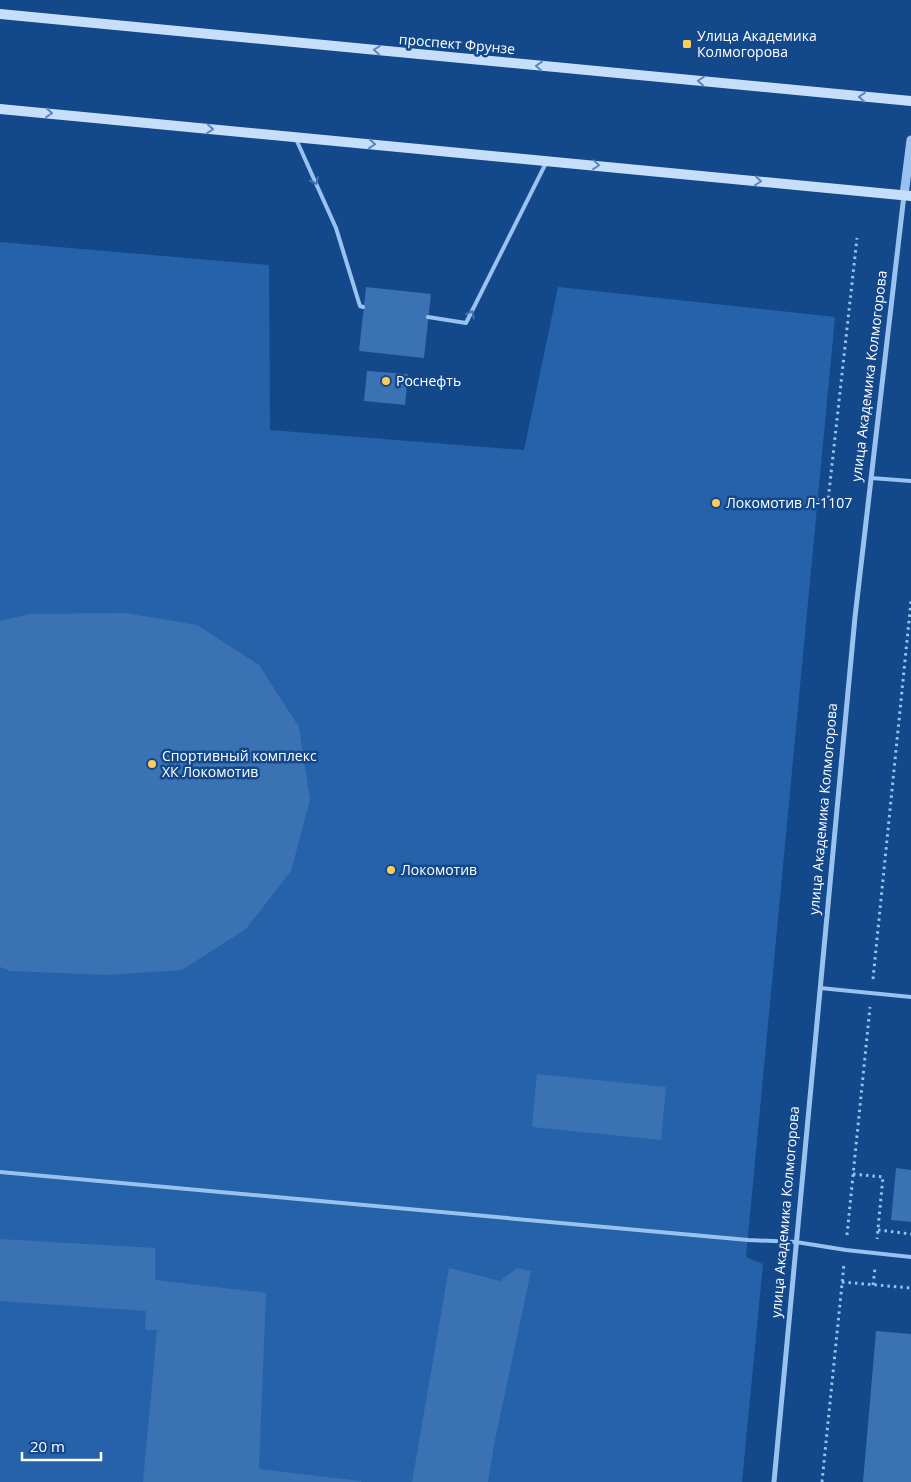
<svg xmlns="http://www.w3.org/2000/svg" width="911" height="1482" viewBox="0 0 911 1482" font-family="'Open Sans',sans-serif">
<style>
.pitch{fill:#2562a9}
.building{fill:#3b72b3}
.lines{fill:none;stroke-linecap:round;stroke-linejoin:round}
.path{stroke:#99c2f0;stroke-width:3;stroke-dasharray:2.5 4;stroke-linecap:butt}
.service{stroke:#99c2f0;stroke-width:4}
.minor{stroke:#99c2f0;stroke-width:5}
.tertiary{stroke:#99c2f0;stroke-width:9}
.secondary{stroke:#c7defb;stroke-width:10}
.oneway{stroke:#5b84b7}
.oneway2{stroke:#4273ae}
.poi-dot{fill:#ffcc58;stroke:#13488a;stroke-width:2}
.labels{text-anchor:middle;stroke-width:5;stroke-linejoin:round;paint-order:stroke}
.poi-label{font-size:14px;fill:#fff;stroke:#13488a;text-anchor:start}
.street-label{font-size:14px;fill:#fff;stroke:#13488a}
</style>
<rect width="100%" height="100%" fill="#13488a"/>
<polygon class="pitch" points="0,242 269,265 270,430 524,450 558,287 835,317 746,1257 763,1264 742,1482 0,1482"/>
<g class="building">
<polygon points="366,287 431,294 424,358 359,351"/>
<polygon points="367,371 408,374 405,405 364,401"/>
<polygon points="125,613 197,625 259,665 299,727 310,800 291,871 246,929 182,970 108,975 10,971 0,967 0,621 29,614"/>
<polygon points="537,1074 666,1087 661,1140 532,1127"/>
<polygon points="896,1168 911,1170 911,1222 891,1220"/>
<polygon points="0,1239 155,1248 155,1280 266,1293 259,1469 361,1481 361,1482 143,1482 157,1330 145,1330 146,1311 0,1301"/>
<polygon points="449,1268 500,1281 517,1268 531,1271 495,1440 488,1482 412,1482"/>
<polygon points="876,1331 911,1334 911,1482 863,1482"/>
</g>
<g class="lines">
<g class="path">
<polyline points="818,500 828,501 857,238"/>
<polyline points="873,979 911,601"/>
<polyline points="853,1174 883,1177 877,1239"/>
<polyline points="878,1230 911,1234"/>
<polyline points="847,1235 870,1007"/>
<polyline points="842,1282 911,1288"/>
<polyline points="873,1285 875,1268"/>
<polyline points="822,1482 844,1264"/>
</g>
<g class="service">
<polyline points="296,139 336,228 360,306 363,307"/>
<polyline points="428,317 466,323 546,163"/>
<polyline points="871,478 911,481"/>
<polyline points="820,988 911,997"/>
<polyline points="0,1172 748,1240 796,1242 846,1250 911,1257"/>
</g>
<polyline class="minor" points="774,1482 855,617 904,195"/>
<polyline class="tertiary" points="904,195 911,140"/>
<g class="secondary">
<polyline points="0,14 911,101"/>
<polyline points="0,109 911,196"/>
</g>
</g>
<defs><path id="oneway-chevron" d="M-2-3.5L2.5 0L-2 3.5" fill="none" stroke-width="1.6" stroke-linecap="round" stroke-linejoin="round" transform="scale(1.25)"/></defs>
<g class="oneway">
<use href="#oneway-chevron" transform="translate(377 50) rotate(-175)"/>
<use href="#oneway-chevron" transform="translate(539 66) rotate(-175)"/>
<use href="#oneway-chevron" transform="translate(701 81) rotate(-175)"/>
<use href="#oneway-chevron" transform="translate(862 97) rotate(-175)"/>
<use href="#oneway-chevron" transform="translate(49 113) rotate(5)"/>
<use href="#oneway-chevron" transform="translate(210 129) rotate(5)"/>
<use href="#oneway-chevron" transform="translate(372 144) rotate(5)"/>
<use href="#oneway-chevron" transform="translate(596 165) rotate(5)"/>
<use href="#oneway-chevron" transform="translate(758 181) rotate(5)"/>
</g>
<g class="oneway2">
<use href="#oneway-chevron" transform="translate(315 181) rotate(66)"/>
<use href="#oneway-chevron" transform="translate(471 314) rotate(-63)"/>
</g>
<g class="poi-dot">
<rect x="682" y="39" width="10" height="10" rx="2.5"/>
<circle cx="386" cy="381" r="5"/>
<circle cx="716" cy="503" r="5"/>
<circle cx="152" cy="764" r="5"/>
<circle cx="391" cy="870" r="5"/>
</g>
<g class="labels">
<g class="poi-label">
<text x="697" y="41">Улица Академика<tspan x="697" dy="16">Колмогорова</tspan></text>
<text x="396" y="386">Роснефть</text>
<text x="726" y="508">Локомотив Л-1107</text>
<text x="162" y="761">Спортивный комплекс<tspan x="162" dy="16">ХК Локомотив</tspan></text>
<text x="401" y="875">Локомотив</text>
</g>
<g class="street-label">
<text transform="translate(457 44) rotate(5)" y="5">проспект Фрунзе</text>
<text transform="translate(869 376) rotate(-83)" y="5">улица Академика Колмогорова</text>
<text transform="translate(823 809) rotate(-85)" y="5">улица Академика Колмогорова</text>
<text transform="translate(785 1212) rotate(-85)" y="5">улица Академика Колмогорова</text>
</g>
</g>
<path d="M22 1452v8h79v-8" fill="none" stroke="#ffffff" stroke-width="2.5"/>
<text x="30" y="1452" font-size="15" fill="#ffffff" stroke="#13488a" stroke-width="4" paint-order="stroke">20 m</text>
</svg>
